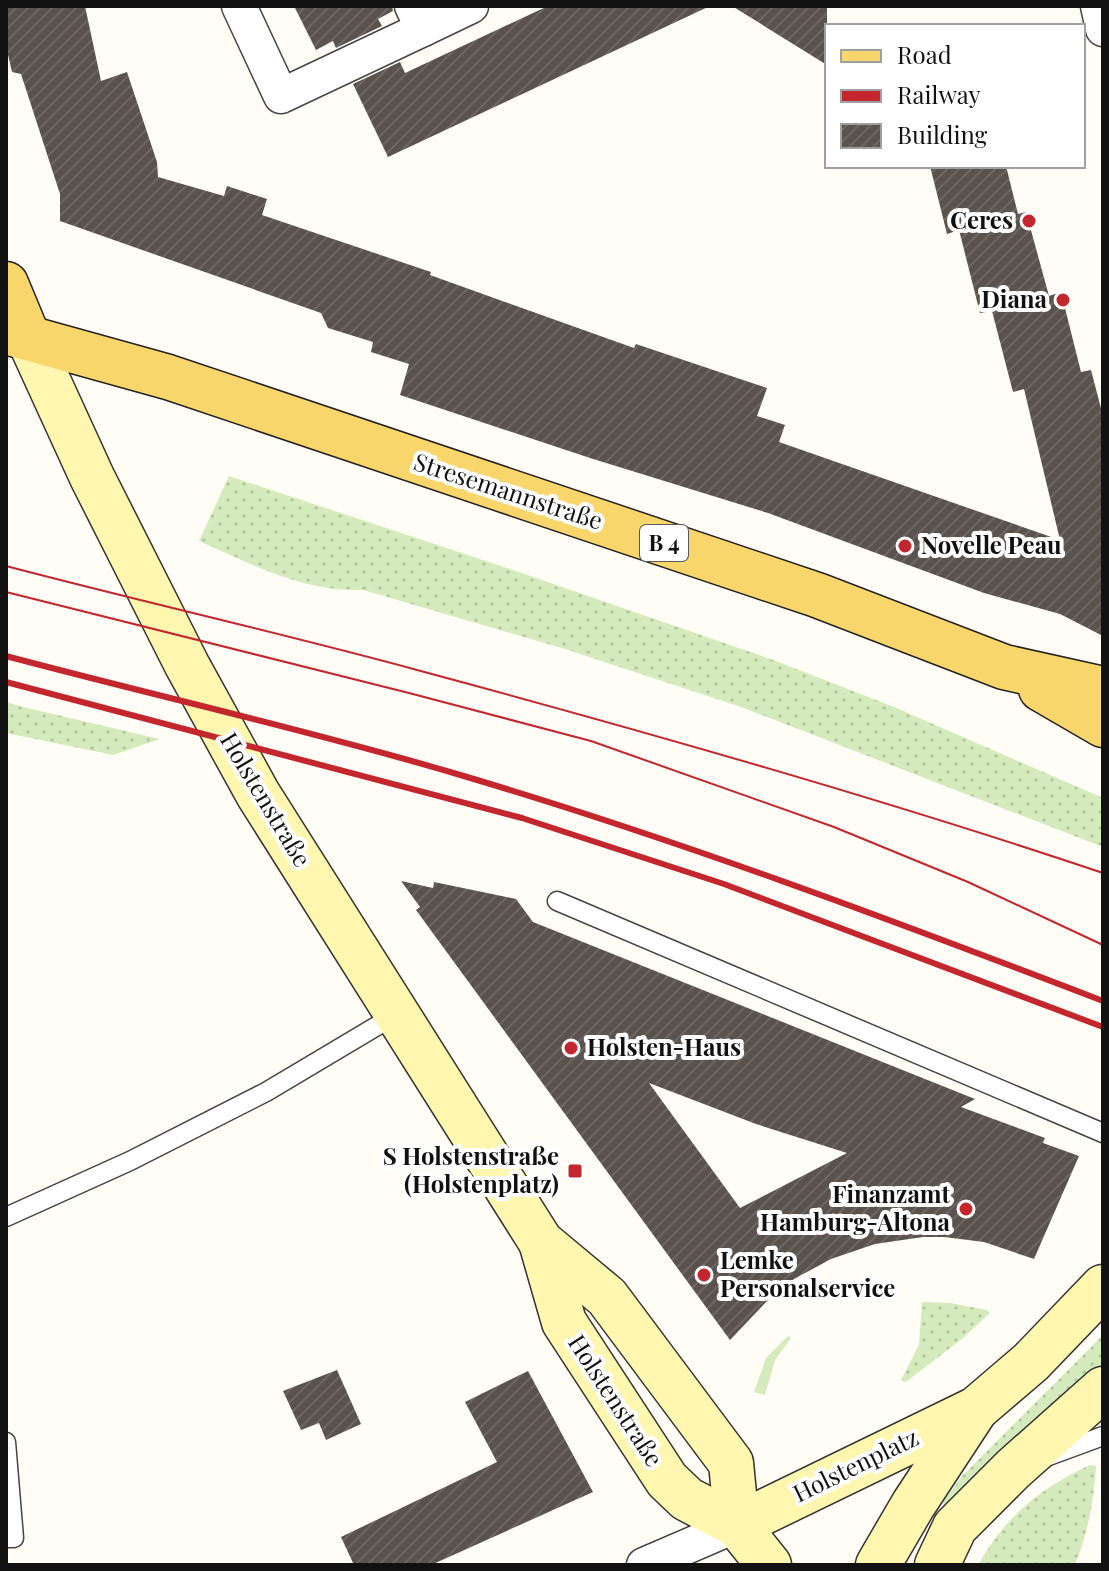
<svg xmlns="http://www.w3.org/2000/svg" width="1109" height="1571" viewBox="0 0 1109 1571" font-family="'Playfair Display',serif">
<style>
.grass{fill:url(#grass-dots)}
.garden{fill:#d5ebbd}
.building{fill:url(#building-hatch);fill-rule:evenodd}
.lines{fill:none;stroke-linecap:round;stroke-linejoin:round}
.service-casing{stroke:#444;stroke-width:21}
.minor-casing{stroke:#444;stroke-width:37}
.secondary-casing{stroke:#333;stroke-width:47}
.primary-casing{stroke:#222;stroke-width:47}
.service{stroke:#fff;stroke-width:18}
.minor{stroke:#fff;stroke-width:34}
.secondary{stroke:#fff6b0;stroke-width:44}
.primary{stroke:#f9d66b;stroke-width:44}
.tram{stroke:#c4262e;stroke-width:2}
.rail{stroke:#c4262e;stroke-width:6}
.poi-dot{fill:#c4262e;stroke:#fff;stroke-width:3}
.labels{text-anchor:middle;stroke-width:8;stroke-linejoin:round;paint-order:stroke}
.shield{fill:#fff;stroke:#585858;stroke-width:2}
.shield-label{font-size:22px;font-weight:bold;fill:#111}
.poi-label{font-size:24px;font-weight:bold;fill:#111;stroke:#fff;text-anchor:end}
.street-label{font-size:24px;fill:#111;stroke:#fff}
</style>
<defs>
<pattern id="grass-dots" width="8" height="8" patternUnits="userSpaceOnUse" patternTransform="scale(2)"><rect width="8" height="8" fill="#d5ebbd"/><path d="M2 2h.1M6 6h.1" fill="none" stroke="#b6c8a1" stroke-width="1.8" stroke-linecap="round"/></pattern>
<pattern id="building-hatch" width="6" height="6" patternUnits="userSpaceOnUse" patternTransform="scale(2)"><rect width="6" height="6" fill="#5a524d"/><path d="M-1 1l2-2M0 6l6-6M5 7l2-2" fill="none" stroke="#6d6662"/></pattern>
</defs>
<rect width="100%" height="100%" fill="#fffdf5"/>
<g class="grass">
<path d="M229,476L510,569L776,661L894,707L1103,798V847L741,707L565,649L363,590C303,592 253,565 199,541Z"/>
<polygon points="6,702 27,708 160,739 113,755 6,733"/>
<polygon points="922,1302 950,1303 987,1310 990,1313 963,1338 906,1382 901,1380 919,1345"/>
<polygon points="1103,1335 1103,1371 948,1511 943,1508 943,1502 962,1476"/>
<path d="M1090,1465L1096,1466C1094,1500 1088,1533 1075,1565H978C1005,1517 1040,1488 1090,1465Z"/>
</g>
<polygon class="garden" points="788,1336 791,1338 775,1360 765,1395 754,1392 766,1358"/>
<g class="building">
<polygon points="6,6 85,6 101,81 127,72 157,162 158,177 224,196 227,186 267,199 262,215 431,272 430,275 634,348 636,344 767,388 757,416 785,425 779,442 1060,540 1024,389 1013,392 992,311 980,313 959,230 947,234 930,166 1006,166 1018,214 1026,212 1049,296 1061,292 1081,372 1091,370 1103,416 1103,636 1060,614 984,593 768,513 590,458 400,395 409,364 371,352 373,342 328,328 321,313 60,221 60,194 21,74 12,72 6,46"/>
<polygon points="294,6 392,6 393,11 378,19 382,26 336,48 333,41 316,50"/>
<polygon points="548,6 710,6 388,157 353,84 400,62 405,73"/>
<polygon points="732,6 827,6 827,65"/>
<path d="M401,881L433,888L434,882L516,899L533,922L975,1099L961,1107L1045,1138L1043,1143L1079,1156L1034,1259L984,1242L944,1237H923L875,1244L831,1259L794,1279L767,1301L730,1340L416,910L420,907ZM649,1083L756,1124L847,1153L740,1208Z"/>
<polygon points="337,1370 361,1424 326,1440 319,1423 301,1430 283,1391"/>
<polygon points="528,1371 593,1492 431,1565 354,1565 341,1537 497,1462 465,1402"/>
</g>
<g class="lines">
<g class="service-casing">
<g id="service">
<polyline points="557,901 1103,1133"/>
<polyline points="6,1217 130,1161 266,1092 397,1014"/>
<polyline points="6,1442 14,1538 6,1538"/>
<polyline points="1046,1457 1103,1436"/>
</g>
</g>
<g class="minor-casing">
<g id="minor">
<polyline points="239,6 281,96 423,29"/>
<polyline points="412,6 423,29 471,6"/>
<polyline points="1098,6 1103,29"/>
<polyline points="644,1565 737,1525"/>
</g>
</g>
<g class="secondary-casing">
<g id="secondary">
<polyline points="28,337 92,477 187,665 258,794 541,1242 607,1297 731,1463 737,1525"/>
<polyline points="541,1242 564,1322 667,1480 687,1499 737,1525 769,1565"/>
<polyline points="737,1525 976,1409 1031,1362 1103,1287"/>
<polyline points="878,1565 913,1505 976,1409"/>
<polyline points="937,1565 955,1527 1013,1469 1103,1389"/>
</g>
</g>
<g class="primary-casing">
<g id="primary">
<polyline points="6,284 28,337"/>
<polyline points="6,332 168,377 817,595 1004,667 1103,689"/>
<polyline points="1041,689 1103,725"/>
</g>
</g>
<use href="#service" class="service"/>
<use href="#minor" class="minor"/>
<use href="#secondary" class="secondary"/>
<use href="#primary" class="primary"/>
<g class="tram">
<path d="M6,566C143,602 281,633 417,670C648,732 877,797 1103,873"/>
<polyline points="6,592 409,693 591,741 834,827 968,882 1103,945"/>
</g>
<g class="rail">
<path d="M6,656C156,696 308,730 457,774C677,839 889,919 1103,1001"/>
<polyline points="6,682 522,818 724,884 1103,1027"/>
</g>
</g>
<g class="poi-dot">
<circle cx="1029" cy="221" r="8"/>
<circle cx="1063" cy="300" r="8"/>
<circle cx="905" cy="546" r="8"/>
<circle cx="571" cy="1048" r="8"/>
<rect x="567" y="1163" width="16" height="16" rx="4"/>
<circle cx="966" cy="1209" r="8"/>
<circle cx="704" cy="1275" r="8"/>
</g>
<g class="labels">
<rect class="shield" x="640" y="525" width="48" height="36" rx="6"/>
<g class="shield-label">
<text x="664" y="551">B 4</text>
</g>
<g class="poi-label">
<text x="1013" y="229">Ceres</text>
<text x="1047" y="308">Diana</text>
<text x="921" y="554" text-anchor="start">Novelle Peau</text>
<text x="587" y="1056" text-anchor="start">Holsten-Haus</text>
<text x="559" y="1165">S Holstenstraße<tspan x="559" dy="28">(Holstenplatz)</tspan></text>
<text x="950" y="1203">Finanzamt<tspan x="950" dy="28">Hamburg-Altona</tspan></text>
<text x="720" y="1269" text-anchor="start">Lemke<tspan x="720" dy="28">Personalservice</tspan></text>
</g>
<g class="street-label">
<text transform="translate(508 492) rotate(18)" y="8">Stresemannstraße</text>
<text transform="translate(265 800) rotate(59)" y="8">Holstenstraße</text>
<text transform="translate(615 1401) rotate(57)" y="8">Holstenstraße</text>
<text transform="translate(856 1466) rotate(-26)" y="8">Holstenplatz</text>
</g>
</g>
<rect width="1109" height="1571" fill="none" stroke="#111111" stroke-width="16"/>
<rect x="825" y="24" width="260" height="144" fill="#ffffff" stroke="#a0a0a0" stroke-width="2"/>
<rect x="841" y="50" width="40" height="12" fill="#f9d66b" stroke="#a0a0a0" stroke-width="2"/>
<text x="897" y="64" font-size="24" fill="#111111">Road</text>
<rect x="841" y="90" width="40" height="12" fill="#c4262e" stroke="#a0a0a0" stroke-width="2"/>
<text x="897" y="104" font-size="24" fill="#111111">Railway</text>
<rect x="841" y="124" width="40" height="24" fill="url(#building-hatch)" stroke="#a0a0a0" stroke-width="2"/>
<text x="897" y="144" font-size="24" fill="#111111">Building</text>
</svg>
